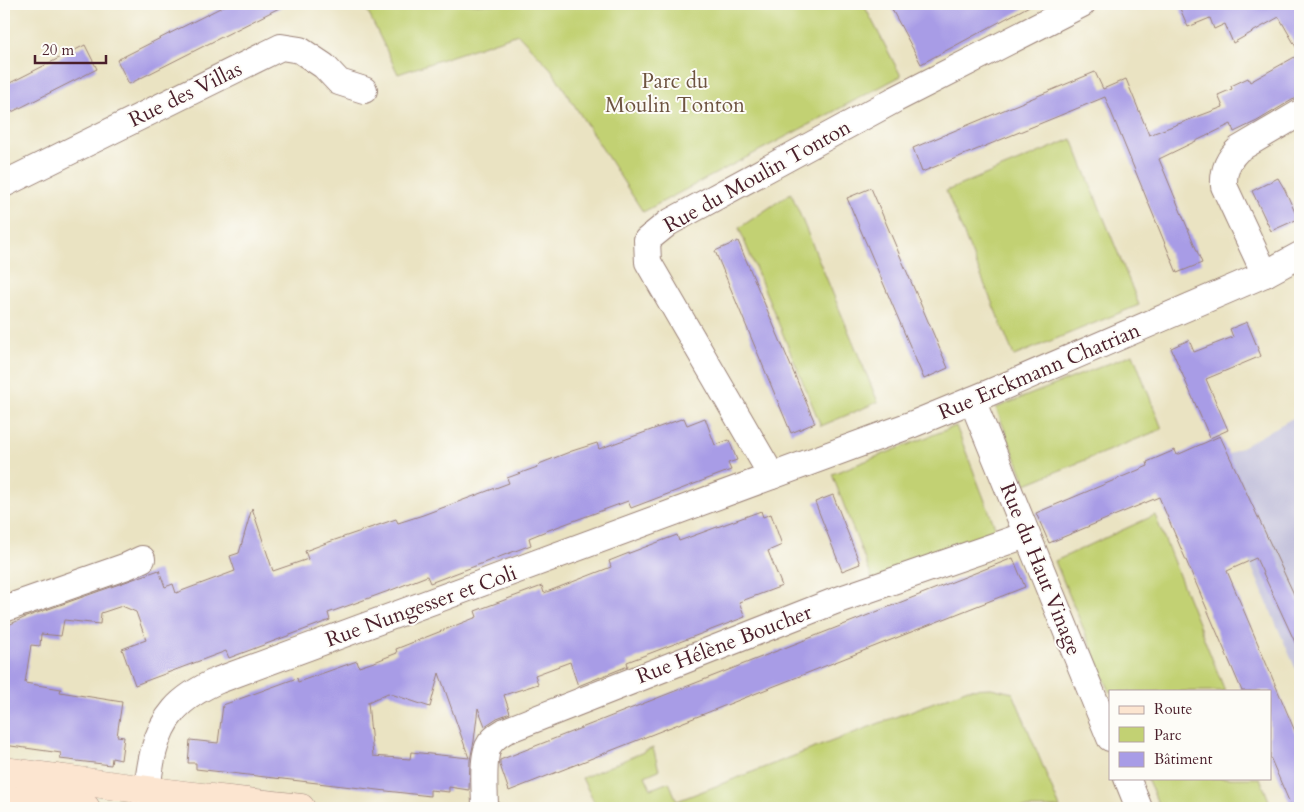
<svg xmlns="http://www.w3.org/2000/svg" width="1304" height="812" viewBox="0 0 1304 812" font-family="Cardo,serif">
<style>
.industrial{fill:#c3c1db}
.green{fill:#c2d173;stroke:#86784f}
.building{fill:#a89ce6;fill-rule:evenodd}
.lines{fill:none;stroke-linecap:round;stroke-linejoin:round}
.minor-casing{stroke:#9a8176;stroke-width:28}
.secondary-casing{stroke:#9a8176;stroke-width:29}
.minor{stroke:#fff;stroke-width:26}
.secondary{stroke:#fce5d0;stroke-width:28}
.labels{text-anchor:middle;stroke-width:4;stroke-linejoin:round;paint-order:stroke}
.park-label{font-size:21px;fill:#6e5441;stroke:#fdfcf7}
.street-label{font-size:21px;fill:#4a1f2b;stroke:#fdfcf7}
</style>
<rect width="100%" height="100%" fill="#fdfcf7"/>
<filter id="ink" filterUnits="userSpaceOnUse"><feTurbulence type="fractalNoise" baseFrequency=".02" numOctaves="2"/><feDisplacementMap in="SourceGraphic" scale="10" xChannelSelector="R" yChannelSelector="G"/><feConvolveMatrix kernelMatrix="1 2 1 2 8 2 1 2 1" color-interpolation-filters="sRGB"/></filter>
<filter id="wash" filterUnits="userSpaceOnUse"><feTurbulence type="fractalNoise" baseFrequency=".0096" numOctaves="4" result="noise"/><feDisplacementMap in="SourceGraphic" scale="20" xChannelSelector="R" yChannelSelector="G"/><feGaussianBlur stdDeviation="1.12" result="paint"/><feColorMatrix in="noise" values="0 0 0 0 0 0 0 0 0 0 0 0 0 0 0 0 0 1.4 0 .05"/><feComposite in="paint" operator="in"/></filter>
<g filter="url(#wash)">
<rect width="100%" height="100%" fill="#eae3c2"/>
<polygon class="industrial" points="1300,414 1300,679 1208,466"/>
<g class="green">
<polygon points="364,4 854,4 865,7 901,76 643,212 551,69 518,34 398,74"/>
<polygon points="1072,139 1139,305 1014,356 946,191"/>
<polygon points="791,193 878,402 821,426 739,228"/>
<polygon points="1133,354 1162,429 1026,484 996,408"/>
<polygon points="956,426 997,532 873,581 832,474"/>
<polygon points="1155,515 1225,691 1110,692 1055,561"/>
<polygon points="991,688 1013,693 1060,808 597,808 582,778 653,748 659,770 645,776 651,789 669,782 677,801 968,689"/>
<polygon points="1147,778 1260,778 1272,808 1160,808"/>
</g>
<g id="blocks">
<g class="building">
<polygon points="228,4 287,4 129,84 117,60"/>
<polygon points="889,4 1033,4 921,64"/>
<polygon points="1178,4 1300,4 1300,97 1292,100 1257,121 1234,132 1231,124 1159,159 1202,263 1177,273 1105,97 922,172 913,148 1095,72 1103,89 1126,79 1149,135 1223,107 1218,95 1232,89 1231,86 1248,78 1250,82 1300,54 1279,17 1233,43 1225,24 1214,29 1210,18 1188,27"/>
<polygon points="85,45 97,69 4,116 4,86"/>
<polygon points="1278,178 1285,190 1298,219 1271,231 1252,191"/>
<polygon points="871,188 948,368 924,379 847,198"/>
<polygon points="738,241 815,423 791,433 715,251"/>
<polygon points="1247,322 1261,356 1206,379 1228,430 1210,438 1171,348 1189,340 1194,352 1233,337 1230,329"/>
<polygon points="684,418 687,425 705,418 715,445 729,440 737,460 728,463 731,470 631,508 628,501 546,531 529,538 531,545 430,583 427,576 394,589 328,613 330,620 229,658 226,651 135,685 122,649 146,640 136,612 122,606 101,613 100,624 64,620 61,636 41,634 40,646 31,645 25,683 61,689 60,692 122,702 117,736 124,737 121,760 112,758 111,765 60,759 61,753 4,745 4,627 26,617 159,570 165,587 173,584 176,593 235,571 230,556 239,553 252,508 273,571 308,559 305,551 329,542 396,519 398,523 423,515 509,483 507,478 540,466 539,464 572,451 597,443 599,449"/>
<polygon points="1220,436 1300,607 1300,653 1256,558 1227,571 1300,743 1300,808 1292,808 1270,757 1270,691 1242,691 1159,497 1049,543 1036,513 1148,466 1147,462 1175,450 1177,455"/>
<polygon points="833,495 860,564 842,571 815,502"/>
<path d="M761,511L763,517L771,514L782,545L768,551L782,586L739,602L745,617L627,662L628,666L578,686L570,662L535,675L538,684L504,695L510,713L497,718L485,726L478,708L474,741L470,760L469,790L449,787V792L430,790V796L196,769V763H188L190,740L218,743L223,705L297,678L298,682L357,661L359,667L377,661L397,653L396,649L477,617L475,611L542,586L544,593L611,567L609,561L624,555L677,535L679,541ZM439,673L469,758L411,752L410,759L373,756L368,702L388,693L430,707Z"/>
<polygon points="1013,558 1025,587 509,791 500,765 500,760"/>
</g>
</g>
</g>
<g filter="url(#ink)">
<use href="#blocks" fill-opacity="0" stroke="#9a8176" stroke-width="1"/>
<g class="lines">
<g class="minor-casing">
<g id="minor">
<polyline points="4,184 281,47 300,50 324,66 339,82 364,90"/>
<path d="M1265,274L1224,186C1223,171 1228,159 1239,149L1300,113"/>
<polyline points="972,400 1110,738"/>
<polyline points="772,476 648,262 647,240 668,223 896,99 1082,4"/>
<polyline points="4,609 127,566 142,559"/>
<polyline points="1127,778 1139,808"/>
<path d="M145,808C149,775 151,736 174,710C186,696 203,687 219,680L913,424L991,392L1265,274L1300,255"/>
<path d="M485,808C485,792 482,762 488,747C491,740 498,735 505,731L835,601L1026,535"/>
</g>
</g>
<g class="secondary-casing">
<g id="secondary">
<polyline points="4,771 184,795 301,808"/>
<polyline points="4,799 86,808"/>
</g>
</g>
<use href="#minor" class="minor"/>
<use href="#secondary" class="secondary"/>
</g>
</g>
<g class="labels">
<g class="park-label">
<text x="675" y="88">Parc du<tspan x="675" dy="24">Moulin Tonton</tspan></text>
</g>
<g class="street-label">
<text transform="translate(185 94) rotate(-26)" y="7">Rue des Villas</text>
<text transform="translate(757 176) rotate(-29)" y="7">Rue du Moulin Tonton</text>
<text transform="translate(1039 371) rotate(-23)" y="7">Rue Erckmann Chatrian</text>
<text transform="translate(1041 569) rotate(68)" y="7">Rue du Haut Vinage</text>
<text transform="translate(421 606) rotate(-20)" y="7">Rue Nungesser et Coli</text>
<text transform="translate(724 644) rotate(-21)" y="7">Rue Hélène Boucher</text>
</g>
</g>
<rect width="1304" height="812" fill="none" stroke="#fdfcf7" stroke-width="20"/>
<rect x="1109" y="690" width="162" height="90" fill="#fdfcf7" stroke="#b5a4a5"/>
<rect x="1119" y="706" width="25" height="8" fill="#fce5d0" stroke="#b5a4a5"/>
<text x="1154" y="714" font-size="15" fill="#4a1f2b">Route</text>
<rect x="1119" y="727" width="25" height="15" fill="#c2d173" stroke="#b5a4a5"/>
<text x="1154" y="740" font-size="15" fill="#4a1f2b">Parc</text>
<rect x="1119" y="752" width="25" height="15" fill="#a89ce6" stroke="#b5a4a5"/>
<text x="1154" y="764" font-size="15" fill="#4a1f2b">Bâtiment</text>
<path d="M35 55v8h71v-8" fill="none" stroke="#4a1f2b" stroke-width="2.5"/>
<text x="42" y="55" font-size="15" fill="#4a1f2b" stroke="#fdfcf7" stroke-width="4" paint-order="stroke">20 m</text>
</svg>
